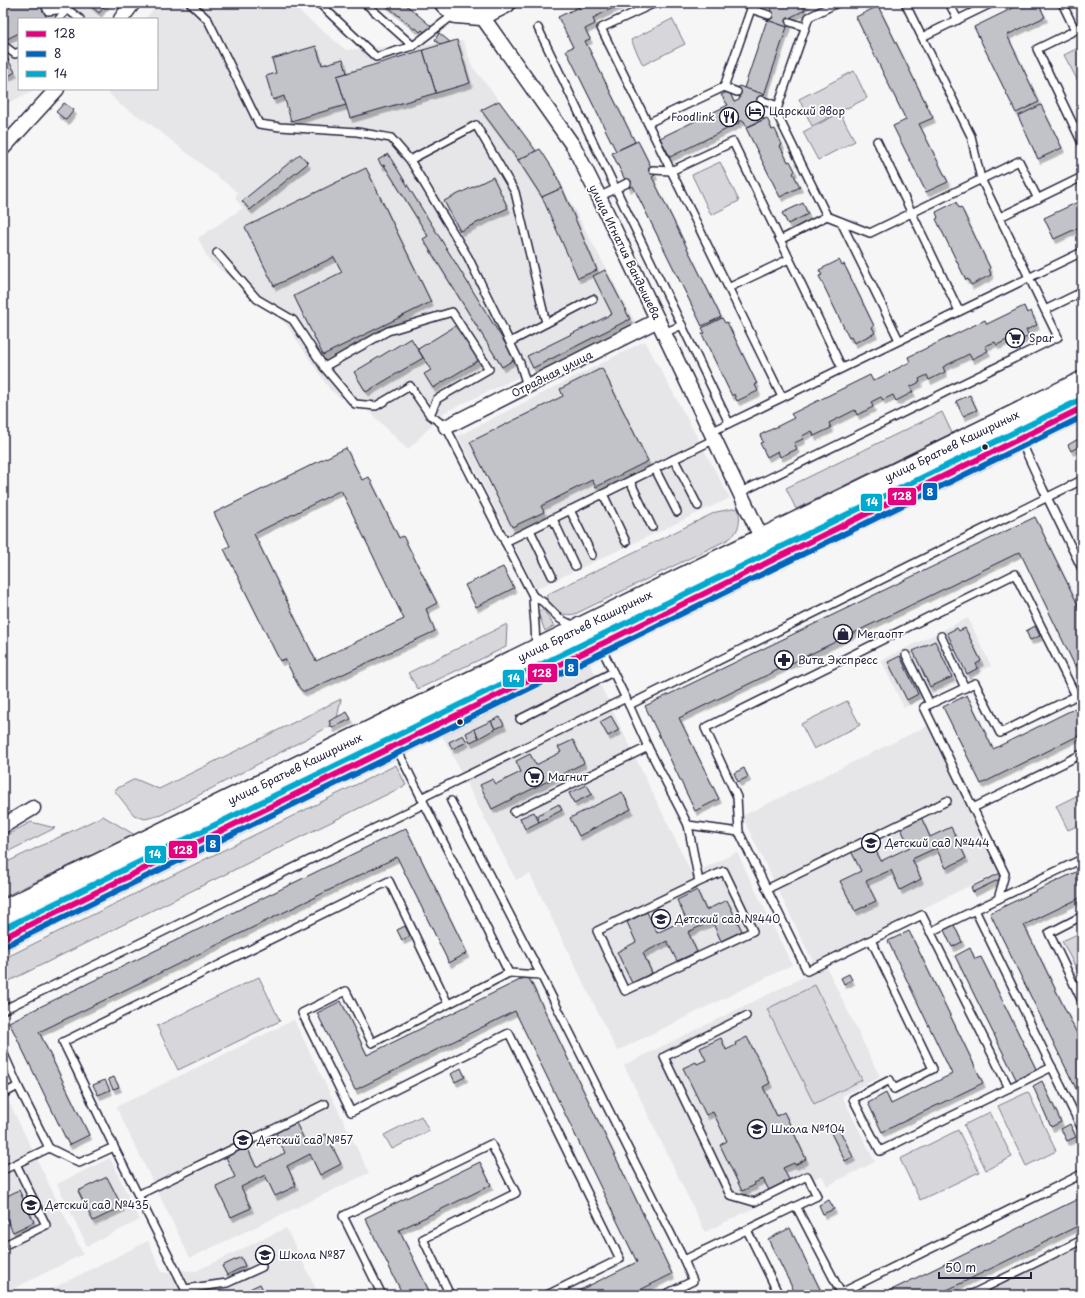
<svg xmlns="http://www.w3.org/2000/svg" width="1085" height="1298" viewBox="0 0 1085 1298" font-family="'Playpen Sans',sans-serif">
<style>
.built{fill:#e6e6e9}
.green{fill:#d7d7db;stroke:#7c7c8b}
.building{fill:#c2c2c9;stroke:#22223b;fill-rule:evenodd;filter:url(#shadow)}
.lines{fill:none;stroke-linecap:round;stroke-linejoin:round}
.lane-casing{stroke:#22223b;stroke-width:10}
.street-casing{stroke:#22223b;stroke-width:17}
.secondary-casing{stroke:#22223b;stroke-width:23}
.primary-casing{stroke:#22223b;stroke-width:25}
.lane{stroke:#fff;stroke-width:7}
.street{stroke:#fff;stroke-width:14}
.secondary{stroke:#fff;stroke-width:20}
.primary{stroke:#fff;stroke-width:22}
.bus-1-casing{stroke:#fff;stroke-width:9}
.bus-2-casing{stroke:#fff;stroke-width:9}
.bus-3-casing{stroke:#fff;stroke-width:9}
.bus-1{stroke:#e5007d;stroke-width:6}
.bus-2{stroke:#0065bd;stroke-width:6}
.bus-3{stroke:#00a9ce;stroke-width:6}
.bus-dot{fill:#22223b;stroke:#fff;stroke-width:1.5}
.labels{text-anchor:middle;stroke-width:3.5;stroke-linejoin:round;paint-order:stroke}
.poi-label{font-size:11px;fill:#22223b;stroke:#fff;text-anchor:start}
.street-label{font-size:11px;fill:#22223b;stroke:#fff}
.line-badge{stroke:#fff;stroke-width:1.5}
.badge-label{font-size:11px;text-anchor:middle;font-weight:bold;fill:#fff}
</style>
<defs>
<filter id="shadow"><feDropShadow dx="2.5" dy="4.5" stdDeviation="0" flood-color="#0004"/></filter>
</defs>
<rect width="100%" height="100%" fill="#f6f6f7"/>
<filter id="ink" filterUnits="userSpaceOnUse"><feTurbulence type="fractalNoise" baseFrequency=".025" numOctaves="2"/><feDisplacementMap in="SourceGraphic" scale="8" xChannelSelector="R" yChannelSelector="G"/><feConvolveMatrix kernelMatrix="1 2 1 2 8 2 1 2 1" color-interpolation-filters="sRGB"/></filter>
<g filter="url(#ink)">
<g class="built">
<polygon points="3,3 111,3 97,19 19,19 19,89 35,89 3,106"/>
<polygon points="159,3 289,3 346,50 463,41 472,66 552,168 635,322 443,413 408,450 368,410 354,408 330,390 286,324 208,259 198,238 243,208 235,198 237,192 149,123 119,104 105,89 157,89 157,19 145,19"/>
<polygon points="645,341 730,498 536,589 458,436"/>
<polygon points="968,618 991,666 904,708 881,660"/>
<polygon points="590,664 692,874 737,852 792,965 617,1051 530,874 516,880 442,735"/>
<polygon points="929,725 1000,871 813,962 742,816"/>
<polygon points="826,966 880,1077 842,1096 875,1162 827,1186 822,1175 705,1232 624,1065"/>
<polygon points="294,1020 369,1173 190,1258 116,1107"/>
<polygon points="9,1102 83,1254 3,1294 3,1105"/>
<polygon points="110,1158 140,1220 87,1246 57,1184"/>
<polygon points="286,1228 319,1295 39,1295 148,1241 163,1273 175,1270 196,1271"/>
</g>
<g class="green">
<polygon points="672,19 685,44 643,65 631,40"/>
<polygon points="1082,46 1082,81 1079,83 1064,55"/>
<polygon points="854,71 867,98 812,126 799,99"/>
<polygon points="840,113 855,141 818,160 803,132"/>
<polygon points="720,162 739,201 711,215 692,175"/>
<polygon points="942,412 952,433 796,509 786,488"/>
<path d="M738,508C741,520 740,531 729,539L575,614C561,617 553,609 546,597L548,594L716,512Z"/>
<polygon points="540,610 544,610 554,626 545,631 538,613"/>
<polygon points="507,624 506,647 418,689 408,673"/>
<polygon points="341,699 336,723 161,815 145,819 134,815 114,790 135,779 159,789"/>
<polygon points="847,701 860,725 814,749 801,724"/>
<polygon points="396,765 406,785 3,984 3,959"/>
<polygon points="1082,793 1082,824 1068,830 1056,806"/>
<polygon points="103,816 135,835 3,897 3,864"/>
<polygon points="31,822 55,828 3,854 3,837"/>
<polygon points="1082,932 1082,980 1062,941"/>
<polygon points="259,977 280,1021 178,1070 157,1026"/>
<polygon points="815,985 862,1080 814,1104 767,1009"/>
<polygon points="1028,1092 1056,1151 1026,1166 998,1106"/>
<polygon points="990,1112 1012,1157 986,1170 964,1125"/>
<polygon points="421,1116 429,1131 392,1149 384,1135"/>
<polygon points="958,1130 979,1172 920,1200 900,1159"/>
<polygon points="1082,1244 1082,1295 978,1295"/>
</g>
<g class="building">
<polygon points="3,3 40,3 47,19 19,19 19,33 7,39 3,30"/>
<polygon points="88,3 107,3 99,13"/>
<polygon points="384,3 404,3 432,27 426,33 422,30 420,32 416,28 414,29"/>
<polygon points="585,3 623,3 593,18 595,24 585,29 590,39 585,41 635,142 616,151 566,50 573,47 558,17 579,7 580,9 587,6"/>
<polygon points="768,3 808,3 803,6 805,10 791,17 787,27 767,20 771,9"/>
<polygon points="1023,3 1038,3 1045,17 1007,35 1039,102 1016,113 974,27"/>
<polygon points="878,6 933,118 919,124 948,182 926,192 893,126 906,120 856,17"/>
<polygon points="767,20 787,27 764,95 744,88"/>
<polygon points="439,33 450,42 441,45 435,40"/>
<polygon points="457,40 470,83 436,93 423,50"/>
<polygon points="316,46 322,65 343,59 347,73 337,76 346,105 291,121 284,96 273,100 266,76 276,73 272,59"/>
<polygon points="423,50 436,93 350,118 337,76"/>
<polygon points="3,51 15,72 7,77 3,70"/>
<polygon points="739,86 763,94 758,107 764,119 747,127 744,121 738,121 739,123 670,157 660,138 728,105 721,95 729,91 734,102 739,100 740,97 736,95"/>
<polygon points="499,101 536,151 518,160 481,110"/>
<polygon points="64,103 74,110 66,120 56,112"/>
<polygon points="1041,105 1062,148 1038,159 1018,116"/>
<polygon points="767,118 772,130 775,129 782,145 780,146 788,162 790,161 795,171 793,173 800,187 780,197 746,128"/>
<polygon points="638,141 655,175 652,177 721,317 702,326 633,186 629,188 612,153"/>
<polygon points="540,149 553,169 562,188 542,197 518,160"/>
<polygon points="300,154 308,163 250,210 242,201"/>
<polygon points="388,154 515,359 502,367 423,239 428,236 384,165 382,166 378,160"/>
<polygon points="366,168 431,302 323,355 294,296 342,272 334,257 274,286 245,227"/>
<polygon points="493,177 508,208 460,231 444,201"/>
<polygon points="562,188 597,270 578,278 542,197"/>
<polygon points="1080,201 1082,204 1082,226 1054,239 1044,218"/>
<polygon points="956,202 959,208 961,207 990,268 989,269 991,275 971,285 968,279 966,280 936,219 938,218 936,212"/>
<polygon points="803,203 808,214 788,224 782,213"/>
<polygon points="839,260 842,265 844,264 874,326 872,327 875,333 854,343 851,337 849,338 819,276 822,275 819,270"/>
<polygon points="605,270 630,319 533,368 527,356 612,314 593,276"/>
<polygon points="1024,306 1027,313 1031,311 1037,325 1026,330 1029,336 1012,344 1009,339 997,345 995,342 985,346 988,351 972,359 969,354 943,367 945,372 929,380 927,375 919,379 920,382 910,387 913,392 896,401 893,395 883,400 881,397 871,402 873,407 857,415 855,410 829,423 831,428 814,436 812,431 802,436 803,439 794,443 797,449 780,457 778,451 767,457 760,443 763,442 760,435 794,418 791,414 870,375 873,381 910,362 908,357 985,320 987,324"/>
<polygon points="722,318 725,323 727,322 757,384 755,385 758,391 737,401 734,394 732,396 702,334 705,333 702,328"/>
<polygon points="457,325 479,360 433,388 424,374 431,370 418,349"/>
<polygon points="411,338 423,358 366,392 354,372"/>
<polygon points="602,368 648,461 596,487 592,480 541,506 544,512 512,527 470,442 563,396 560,389"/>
<polygon points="970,395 977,410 963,416 956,401"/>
<polygon points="1078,439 1081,445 1071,451 1068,445"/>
<path d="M346,448L362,480L369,477L399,538L403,536L437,603L426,609L435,631L307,691H303L300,689L285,659L280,661L224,549L230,546L214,513ZM341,490L404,619L316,661L254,534Z"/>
<polygon points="1035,517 1082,613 1082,663 1075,666 1020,552 679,718 719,799 695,811 645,706"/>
<polygon points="503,567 514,588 476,607 465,585"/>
<polygon points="1035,626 1040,636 1030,640 1026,631"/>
<polygon points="957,628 959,631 965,628 981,661 976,664 978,668 967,674 947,633"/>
<polygon points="935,641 952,677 930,687 913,651"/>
<polygon points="900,656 918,694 907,700 888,662"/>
<polygon points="967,695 993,749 1082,705 1082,734 981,784 943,707"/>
<polygon points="347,712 351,719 332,728 329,721"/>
<polygon points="611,716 619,730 608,736 600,722"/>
<polygon points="500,717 504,725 495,729 491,721"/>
<polygon points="491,721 495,729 479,738 474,729"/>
<polygon points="474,729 479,738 470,742 466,733"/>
<polygon points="463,735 467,742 452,749 449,742"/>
<polygon points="573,740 584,763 492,809 480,785 493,779 496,784 521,772 516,761 530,754 536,765 561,752 558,747"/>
<polygon points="744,768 748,777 738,782 734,773"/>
<polygon points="587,785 592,794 574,803 569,793"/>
<polygon points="622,792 631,809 579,836 570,818"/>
<polygon points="559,804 562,810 539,822 536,816"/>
<polygon points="534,812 539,822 525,829 520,818"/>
<polygon points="921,817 930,837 951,827 966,858 946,868 936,848 912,859 921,879 900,890 891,870 866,881 876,901 855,911 840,881 861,871 851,851 871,841 881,861 910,847 900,827"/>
<polygon points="406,828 467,953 449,963 397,857 39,1032 89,1135 69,1145 9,1022"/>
<polygon points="1082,869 1082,897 1024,925 1082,1044 1082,1101 990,913"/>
<polygon points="1000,873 1002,878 973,892 971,887"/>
<polygon points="697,890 706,910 727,900 742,931 721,941 712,921 688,932 697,952 677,961 667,941 643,953 652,973 632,983 617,952 636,942 627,922 647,912 657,933 686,919 677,900"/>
<polygon points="953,923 962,942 952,947 943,928"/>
<polygon points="405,926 410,936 402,940 397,930"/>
<polygon points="909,931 983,1083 882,1132 868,1103 886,1093 891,1104 952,1074 888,941"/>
<polygon points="970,948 975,959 981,957 1037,1071 1017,1081 955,956"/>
<polygon points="849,974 852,980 844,984 841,978"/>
<polygon points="528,976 672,1274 630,1295 570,1295 637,1262 515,1011 355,1090 317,1013 341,1001 367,1055"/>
<polygon points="747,1037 770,1083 763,1087 777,1116 784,1112 806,1159 795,1165 794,1163 783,1168 789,1180 769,1190 763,1179 754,1183 755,1185 742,1191 720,1145 727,1141 713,1112 706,1115 683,1068 696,1062 697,1064 706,1060 700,1048 721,1038 726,1050 736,1045 735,1043"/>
<polygon points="461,1068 465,1077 455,1082 451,1074"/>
<polygon points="114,1077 119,1087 113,1089 108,1079"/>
<polygon points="105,1080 110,1090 98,1095 93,1085"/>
<polygon points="1042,1081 1061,1122 1051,1127 1033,1086"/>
<polygon points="296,1123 306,1143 326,1134 341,1164 320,1175 310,1154 287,1166 296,1186 275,1196 265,1175 241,1187 251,1208 231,1217 216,1186 235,1177 226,1157 247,1147 256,1167 285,1153 276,1133"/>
<polygon points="1070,1124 1076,1137 1067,1141 1061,1129"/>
<polygon points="838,1127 853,1157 845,1161 830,1131"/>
<polygon points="480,1162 491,1185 399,1230 431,1295 403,1295 365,1218"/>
<polygon points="107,1177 122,1207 93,1221 78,1191"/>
<polygon points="19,1190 34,1222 13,1232 3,1212 3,1198"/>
<polygon points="1082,1197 1082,1224 937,1295 881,1295"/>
<polygon points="829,1200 834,1209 823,1214 819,1205"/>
<polygon points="790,1228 800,1249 823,1295 796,1295 768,1239"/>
<polygon points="241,1257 245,1266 227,1275 222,1266"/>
<polygon points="260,1284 266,1295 237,1295"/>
<polygon points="199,1290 201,1295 188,1295"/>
</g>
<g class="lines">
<g class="lane-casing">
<g id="lane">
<polyline points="44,3 48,11 67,9 80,19"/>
<polyline points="190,3 208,20 259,124 280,127 357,132 391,138 410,160 468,257 520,363 527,386"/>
<polyline points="319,3 376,57 413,46 456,13"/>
<polyline points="365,3 413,46"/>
<polyline points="655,3 601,28 782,397"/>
<polyline points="949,3 958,20"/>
<polyline points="1062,3 1075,30"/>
<polyline points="751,9 769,15"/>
<polyline points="59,19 67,9 69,3"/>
<polyline points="790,22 805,27"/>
<polyline points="1082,27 1037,49 1082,143"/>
<polyline points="538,28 729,423"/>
<polyline points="922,37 992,3"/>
<polyline points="3,45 15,54 19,52"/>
<polyline points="724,87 737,92"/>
<polyline points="761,100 778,106"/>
<polyline points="648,123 724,87 751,9 749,3"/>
<polyline points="877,141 959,311"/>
<polyline points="410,160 476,125 515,192 546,323"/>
<polyline points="653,170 671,171 733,142 842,368"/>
<polyline points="599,197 627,183"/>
<polyline points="827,216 776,112 809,17 837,3"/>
<polyline points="1000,217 1082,177"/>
<polyline points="841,222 899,340"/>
<polyline points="780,240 827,216 870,233 1019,161 1038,199"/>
<polyline points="217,253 257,299 293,320 324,367 355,404 376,406 410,386 430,415"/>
<polyline points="728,288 789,259"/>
<polyline points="1045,310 1082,292"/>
<polyline points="664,333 682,325"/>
<polyline points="510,342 593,299"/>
<path d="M324,367L388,331L452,312L489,369L437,399L430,415L446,427L533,596C533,613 537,630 535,648"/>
<polyline points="711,432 1082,252"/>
<polyline points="1021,441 1043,489 1082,569"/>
<polyline points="674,459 698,506"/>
<polyline points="655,469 677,512"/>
<polyline points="630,481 652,527"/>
<polyline points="739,493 1058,337 981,179 971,136 905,3"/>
<polyline points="603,494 626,542"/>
<polyline points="570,510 592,555"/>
<polyline points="553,519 575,566"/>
<polyline points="530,530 552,576"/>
<polyline points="505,542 715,439"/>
<polyline points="533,596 543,602 560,619 576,627"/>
<polyline points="941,636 965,688"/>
<polyline points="601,647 629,705 648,747 688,825 739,832 807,971 922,915 1009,1088 1052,1067"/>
<polyline points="906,655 930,704"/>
<polyline points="1082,693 1000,733 975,683 924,707 1005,874 998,899 975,910 1082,1129"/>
<polyline points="629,705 1082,480"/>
<polyline points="520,719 613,672"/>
<polyline points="396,747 509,973 541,975 684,1260 796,1206 841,1293 1082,1174"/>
<polyline points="421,798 626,698"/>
<polyline points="451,801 541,975"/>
<polyline points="973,808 1082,754"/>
<polyline points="514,812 648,747"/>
<polyline points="688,825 699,882 724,871 753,931 625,991 597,931 699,882"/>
<polyline points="739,832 737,797 705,728 1015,574 1076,696"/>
<polyline points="767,889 947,801"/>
<polyline points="998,899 1082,859"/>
<polyline points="1082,916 1049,933 1082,1001"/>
<polyline points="930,932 975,910"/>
<polyline points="871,940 933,1069 894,1089 890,1080 853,1099 880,1151 1009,1088"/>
<polyline points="509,973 372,1043 346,991 302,1013 351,1112 509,1033 620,1259 547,1295"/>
<polyline points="3,1010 424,804"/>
<polyline points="746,1016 664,1057 730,1195 754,1202 807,1176 817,1196 796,1206"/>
<polyline points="3,1052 18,1086 49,1148 79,1163 114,1147 63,1042 389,881 448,1004"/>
<polyline points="3,1094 18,1086"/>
<polyline points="114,1147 185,1289 227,1283 262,1267"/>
<polyline points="3,1170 49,1148"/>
<polyline points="138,1195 325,1104"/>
<polyline points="747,1230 779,1295"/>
<polyline points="3,1246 46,1225 16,1164"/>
<polyline points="382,1295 343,1216 491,1144 516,1193 423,1239 450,1295"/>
<polyline points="664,1295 693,1281 684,1260"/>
<polyline points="970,1295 1082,1240"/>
</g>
</g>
<g class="street-casing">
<g id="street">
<polyline points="481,15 574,147 599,197 762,539"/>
<polyline points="121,19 133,3"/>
<polyline points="3,148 57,89"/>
<polyline points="446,427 658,320"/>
<polyline points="3,826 33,808"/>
</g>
</g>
<g class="secondary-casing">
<polyline id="secondary" points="445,3 456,13 481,15 505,3"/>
</g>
<g class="primary-casing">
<g id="primary">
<polyline points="3,912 1082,383"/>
<polyline points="3,938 1082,408"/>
</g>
</g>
<use href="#lane" class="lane"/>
<use href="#street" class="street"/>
<use href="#secondary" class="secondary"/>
<use href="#primary" class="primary"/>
<g class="bus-1-casing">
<polyline id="bus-1" points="3,938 1082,408"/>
</g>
<g class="bus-2-casing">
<polyline id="bus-2" points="7,945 1082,417"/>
</g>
<g class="bus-3-casing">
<polyline id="bus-3" points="3,929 1078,401"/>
</g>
<use href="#bus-1" class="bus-1"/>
<use href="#bus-2" class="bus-2"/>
<use href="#bus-3" class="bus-3"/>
</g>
</g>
<defs>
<g id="hotel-ring" transform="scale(1)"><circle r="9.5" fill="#fff" stroke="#22223b" stroke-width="1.5"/><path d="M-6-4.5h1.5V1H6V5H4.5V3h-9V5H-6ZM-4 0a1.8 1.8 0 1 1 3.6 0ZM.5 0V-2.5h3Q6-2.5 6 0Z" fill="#22223b"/></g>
<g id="restaurant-ring" transform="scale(1)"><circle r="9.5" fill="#fff" stroke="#22223b" stroke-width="1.5"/><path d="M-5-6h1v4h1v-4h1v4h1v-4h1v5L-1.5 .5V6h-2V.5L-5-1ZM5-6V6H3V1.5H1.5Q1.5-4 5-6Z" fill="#22223b"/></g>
<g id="supermarket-ring" transform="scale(1)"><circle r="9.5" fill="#fff" stroke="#22223b" stroke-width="1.5"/><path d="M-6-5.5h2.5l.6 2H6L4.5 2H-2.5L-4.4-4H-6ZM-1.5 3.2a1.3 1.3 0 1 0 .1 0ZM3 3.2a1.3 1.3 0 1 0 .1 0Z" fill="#22223b"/></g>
<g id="shop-ring" transform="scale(1)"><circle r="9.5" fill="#fff" stroke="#22223b" stroke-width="1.5"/><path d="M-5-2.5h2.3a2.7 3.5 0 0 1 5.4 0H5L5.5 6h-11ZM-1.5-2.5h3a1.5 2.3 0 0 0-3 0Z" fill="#22223b"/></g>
<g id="pharmacy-ring" transform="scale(1)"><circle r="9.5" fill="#fff" stroke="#22223b" stroke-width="1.5"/><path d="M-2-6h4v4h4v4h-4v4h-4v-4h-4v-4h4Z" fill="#22223b"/></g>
<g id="school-ring" transform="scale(1)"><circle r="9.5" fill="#fff" stroke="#22223b" stroke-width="1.5"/><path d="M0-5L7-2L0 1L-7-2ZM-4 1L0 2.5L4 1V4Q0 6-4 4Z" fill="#22223b"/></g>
</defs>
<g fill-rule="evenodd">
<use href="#hotel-ring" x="755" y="111"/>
<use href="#restaurant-ring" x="729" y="117"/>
<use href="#supermarket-ring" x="1015" y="338"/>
<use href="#shop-ring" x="843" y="634"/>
<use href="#pharmacy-ring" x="784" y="660"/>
<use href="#supermarket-ring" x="534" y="777"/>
<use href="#school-ring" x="871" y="843"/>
<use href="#school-ring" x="661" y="919"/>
<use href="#school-ring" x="757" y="1129"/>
<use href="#school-ring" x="243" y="1140"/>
<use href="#school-ring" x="31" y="1205"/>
<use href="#school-ring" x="265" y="1255"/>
</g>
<g class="bus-dot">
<circle cx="985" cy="447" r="3.5"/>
<circle cx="460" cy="722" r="3.5"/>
</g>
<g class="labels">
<g class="poi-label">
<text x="769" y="115">Царский двор</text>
<text x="715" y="121" text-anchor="end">Foodlink</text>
<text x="1029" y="342">Spar</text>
<text x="857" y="638">Мегаопт</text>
<text x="798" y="664">Вита Экспресс</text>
<text x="548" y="781">Магнит</text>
<text x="885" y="847">Детский сад №444</text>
<text x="675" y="923">Детский сад №440</text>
<text x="771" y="1133">Школа №104</text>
<text x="257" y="1144">Детский сад №57</text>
<text x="45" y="1209">Детский сад №435</text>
<text x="279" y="1259">Школа №87</text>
</g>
<g class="street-label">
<text transform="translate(625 252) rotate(64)" y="4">улица Игнатия Вандышева</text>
<text transform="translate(552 374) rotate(-27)" y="4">Отрадная улица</text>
<text transform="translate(952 446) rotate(-26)" y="4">улица Братьев Кашириных</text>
<text transform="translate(585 626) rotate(-26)" y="4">улица Братьев Кашириных</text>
<text transform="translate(295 769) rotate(-26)" y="4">улица Братьев Кашириных</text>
</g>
</g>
<g class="line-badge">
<rect x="922" y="482" width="16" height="19" rx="4" fill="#0065bd"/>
<rect x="887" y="487" width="30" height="19" rx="4" fill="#e5007d"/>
<rect x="860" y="493" width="23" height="19" rx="4" fill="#00a9ce"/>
<rect x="564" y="658" width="15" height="19" rx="4" fill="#0065bd"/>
<rect x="527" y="663" width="31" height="20" rx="4" fill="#e5007d"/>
<rect x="502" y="669" width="23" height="19" rx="4" fill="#00a9ce"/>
<rect x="205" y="834" width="16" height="19" rx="4" fill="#0065bd"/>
<rect x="168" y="840" width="30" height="19" rx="4" fill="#e5007d"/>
<rect x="144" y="845" width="23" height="19" rx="4" fill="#00a9ce"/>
</g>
<g class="badge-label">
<text x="930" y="496">8</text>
<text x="902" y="500">128</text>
<text x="872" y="506">14</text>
<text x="571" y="672">8</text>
<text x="542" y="677">128</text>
<text x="514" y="682">14</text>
<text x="213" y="848">8</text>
<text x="183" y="854">128</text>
<text x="155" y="858">14</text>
</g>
<rect width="1085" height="1298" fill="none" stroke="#fff" stroke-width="16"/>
<rect x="8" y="8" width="1069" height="1282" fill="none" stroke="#22223b" stroke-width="1.5" filter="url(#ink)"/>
<rect x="18" y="18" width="140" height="72" fill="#ffffff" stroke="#a7a7b1"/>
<rect x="26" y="31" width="20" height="6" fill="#e5007d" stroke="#a7a7b1"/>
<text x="54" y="38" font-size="12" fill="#22223b">128</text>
<rect x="26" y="51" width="20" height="6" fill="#0065bd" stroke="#a7a7b1"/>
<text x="54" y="58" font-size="12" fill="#22223b">8</text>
<rect x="26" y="71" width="20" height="6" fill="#00a9ce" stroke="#a7a7b1"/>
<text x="54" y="78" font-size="12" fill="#22223b">14</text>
<path d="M939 1272v6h92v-6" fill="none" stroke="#22223b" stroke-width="2"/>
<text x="945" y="1272" font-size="12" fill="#22223b" stroke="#ffffff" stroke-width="3" paint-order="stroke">50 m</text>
</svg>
